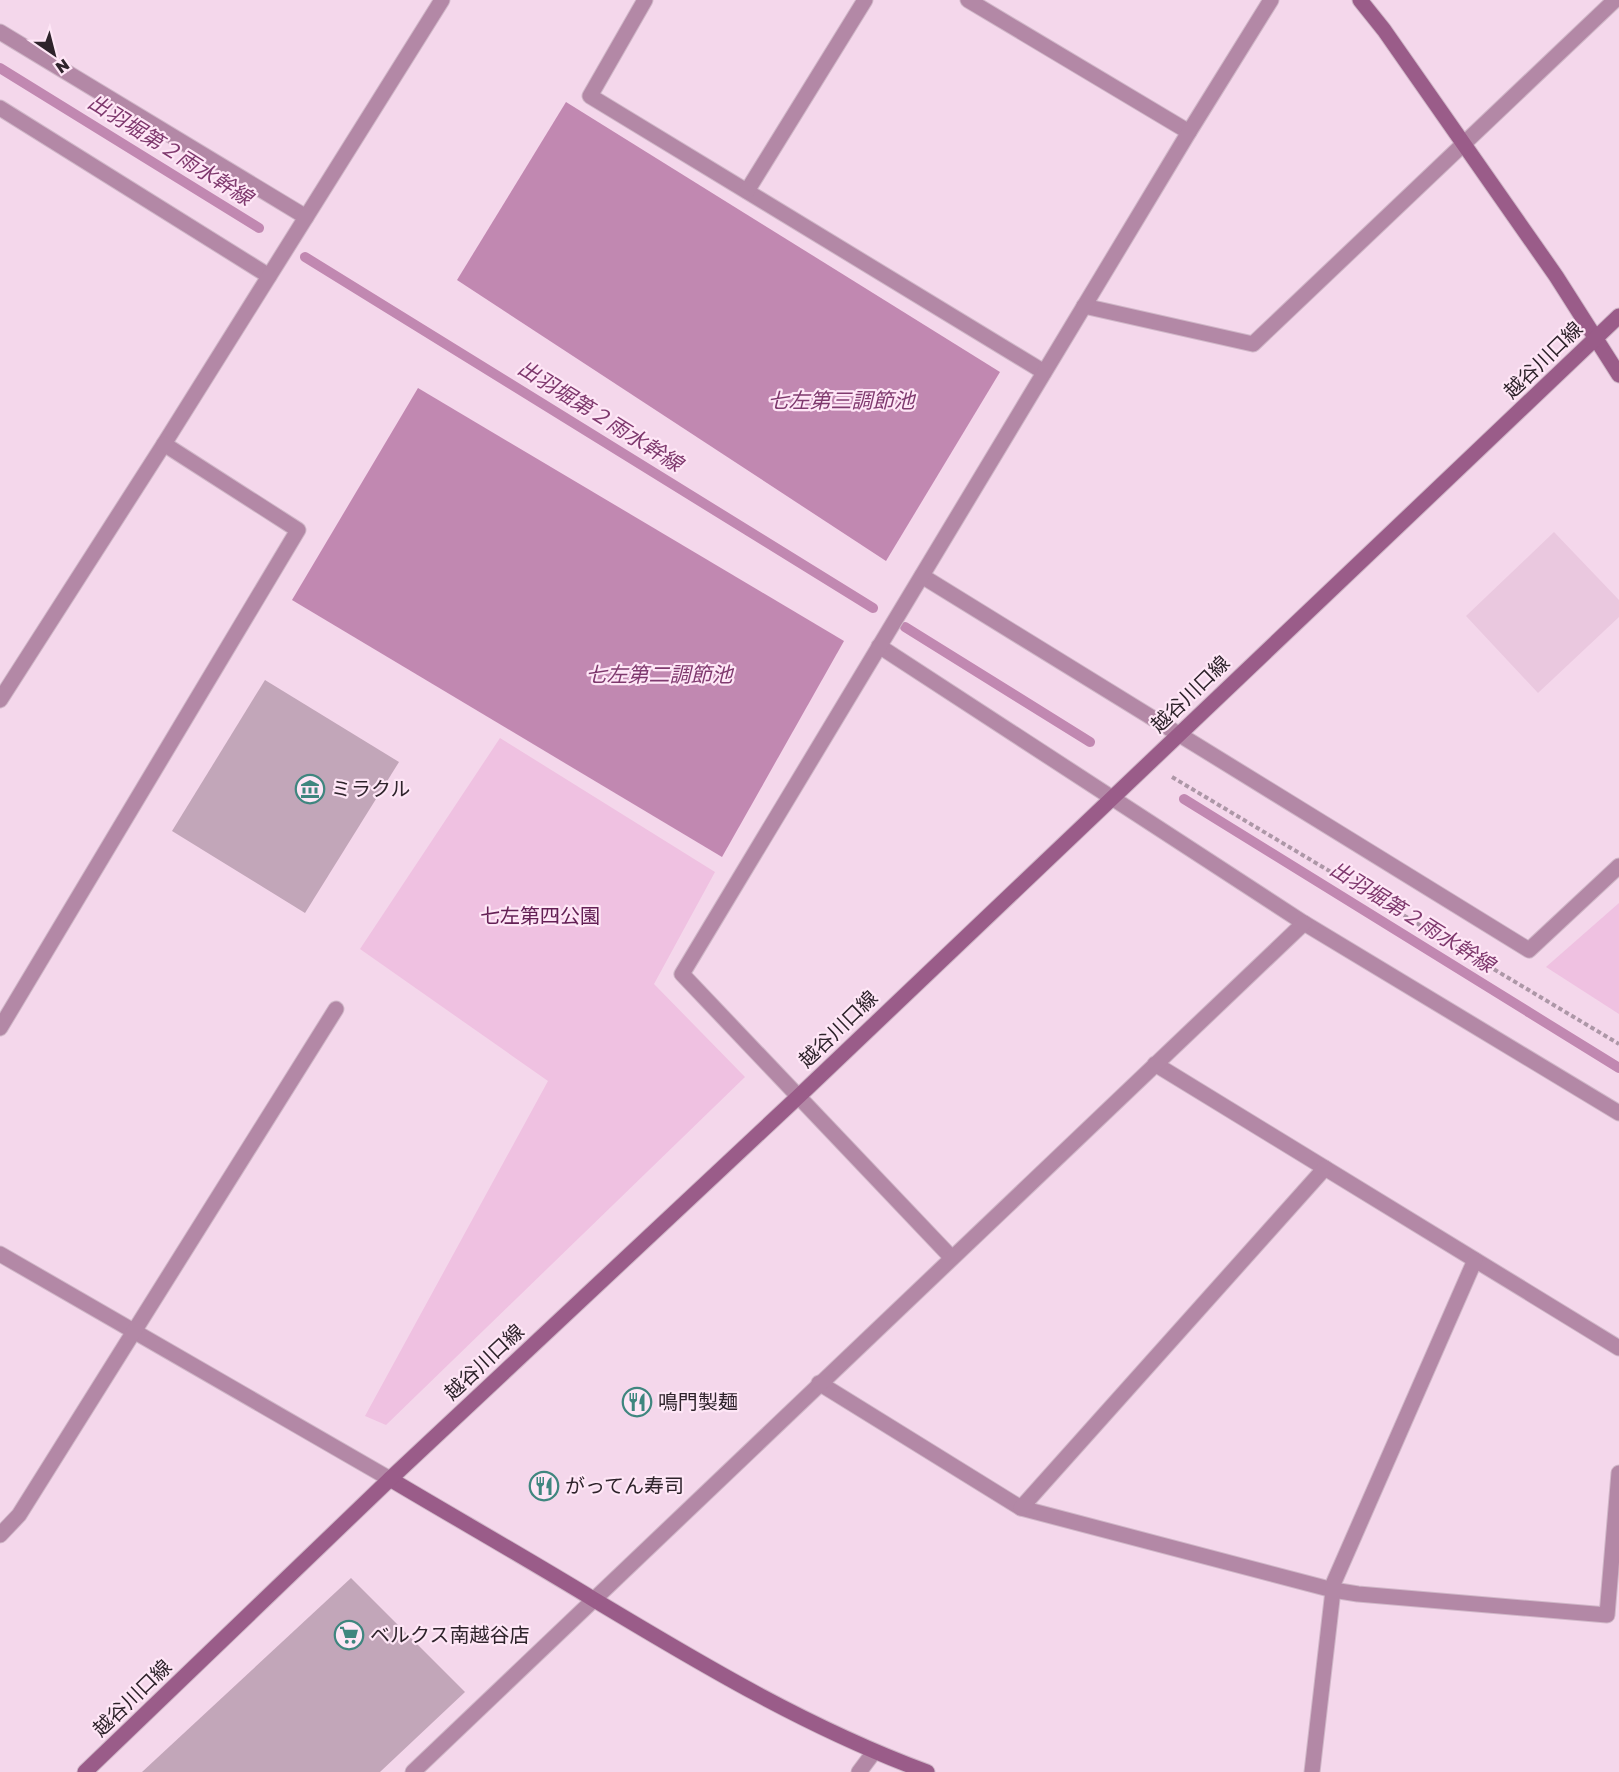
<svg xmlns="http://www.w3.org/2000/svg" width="1619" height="1772" viewBox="0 0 1619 1772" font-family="'Golos Text','Noto Sans JP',sans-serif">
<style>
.built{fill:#eac8df}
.green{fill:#efc1e1}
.water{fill:#c188b1}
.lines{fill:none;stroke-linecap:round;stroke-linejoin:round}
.stream{stroke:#c188b1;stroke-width:10}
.building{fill:#c2a6b9}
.street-casing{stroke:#d0b7c8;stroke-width:17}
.secondary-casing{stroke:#d0b7c8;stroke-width:17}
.path{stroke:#ad97a7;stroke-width:4;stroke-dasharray:4.5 3;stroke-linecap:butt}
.street{stroke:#b388a6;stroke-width:15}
.secondary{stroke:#9a5c89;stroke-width:15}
.labels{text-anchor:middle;stroke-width:4.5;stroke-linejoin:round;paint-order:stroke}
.street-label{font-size:20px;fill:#2e232b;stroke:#fee6f6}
.poi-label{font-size:20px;fill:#2e232b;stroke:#fee6f6;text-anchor:start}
.park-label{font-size:20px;fill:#642055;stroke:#fee6f6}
.water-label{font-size:21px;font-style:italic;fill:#7f396e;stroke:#fee6f6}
</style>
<rect width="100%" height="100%" fill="#f4d7eb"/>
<polygon class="built" points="1554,532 1619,600 1619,617 1538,693 1466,616"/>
<g class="green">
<polygon points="500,738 715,872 654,984 745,1077 386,1425 365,1416 548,1081 360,949"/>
<polygon points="1619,903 1619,1014 1546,967"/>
</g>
<g class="water">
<polygon points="566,102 1000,372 886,561 457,280"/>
<polygon points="418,388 844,641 722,857 292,600"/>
</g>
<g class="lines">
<g class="stream">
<polyline points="0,68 259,228"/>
<polyline points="305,257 873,608"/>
<polyline points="905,627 1090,742"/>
<polyline points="1184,799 1619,1068"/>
</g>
</g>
<g class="building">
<polygon points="265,680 399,762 305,913 172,831"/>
<polygon points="351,1578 465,1692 380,1772 142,1772"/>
</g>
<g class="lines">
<g class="street-casing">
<g id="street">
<polyline points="645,0 590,96 1044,372"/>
<polyline points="968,0 1189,132"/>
<polyline points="0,32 306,217"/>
<polyline points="0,108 269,276"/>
<polyline points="747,191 865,0"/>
<polyline points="1084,306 1253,344 1615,0"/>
<polyline points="922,576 1529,950 1619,866"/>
<polyline points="879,646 1304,923 1619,1113"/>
<polyline points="0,700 164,444 442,0"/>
<polyline points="0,1028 298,530 164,444"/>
<polyline points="1155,1064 1619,1348"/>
<polyline points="0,1254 390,1479"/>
<polyline points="951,1257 682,974 1189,132 1271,0"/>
<polyline points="819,1383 1021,1508 1333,1590 1358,1594 1607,1615 1619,1473"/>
<polyline points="1021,1508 1325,1168"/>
<polyline points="0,1535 19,1515 336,1009"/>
<polyline points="413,1772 1304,923"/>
<polyline points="859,1772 874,1752"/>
<polyline points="1312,1772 1334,1582 1475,1260"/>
</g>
</g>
<g class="secondary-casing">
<g id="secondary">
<polyline points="1360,0 1384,30 1556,276 1619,375"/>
<path d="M390,1479C457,1519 526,1558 593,1599C701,1664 808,1728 927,1772"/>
<polyline points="85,1772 390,1479 799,1096 1619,316"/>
</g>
</g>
<polyline class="path" points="1172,777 1619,1044"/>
<use href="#street" class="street"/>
<use href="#secondary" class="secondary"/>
</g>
<defs>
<g id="museum-ring" transform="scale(1.5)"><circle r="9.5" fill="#fee6f6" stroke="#3f867f" stroke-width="1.5"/><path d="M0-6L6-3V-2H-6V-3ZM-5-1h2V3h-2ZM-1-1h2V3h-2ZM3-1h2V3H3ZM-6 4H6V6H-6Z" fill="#3f867f"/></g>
<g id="restaurant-ring" transform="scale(1.5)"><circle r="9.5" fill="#fee6f6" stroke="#3f867f" stroke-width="1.5"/><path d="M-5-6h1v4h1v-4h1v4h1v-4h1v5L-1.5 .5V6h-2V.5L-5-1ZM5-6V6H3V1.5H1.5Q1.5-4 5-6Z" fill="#3f867f"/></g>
<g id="supermarket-ring" transform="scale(1.5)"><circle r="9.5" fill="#fee6f6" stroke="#3f867f" stroke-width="1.5"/><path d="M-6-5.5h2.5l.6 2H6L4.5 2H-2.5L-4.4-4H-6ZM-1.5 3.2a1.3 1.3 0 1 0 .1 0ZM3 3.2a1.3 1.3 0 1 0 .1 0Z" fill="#3f867f"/></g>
</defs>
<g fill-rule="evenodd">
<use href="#museum-ring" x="310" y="789"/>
<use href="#restaurant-ring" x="637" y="1402"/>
<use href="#restaurant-ring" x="544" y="1486"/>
<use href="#supermarket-ring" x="349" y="1635"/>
</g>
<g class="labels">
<g class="street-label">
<text transform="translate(1543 360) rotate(-44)" y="7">越谷川口線</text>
<text transform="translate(1190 694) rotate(-44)" y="7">越谷川口線</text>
<text transform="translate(838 1029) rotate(-44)" y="7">越谷川口線</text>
<text transform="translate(484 1362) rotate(-43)" y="7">越谷川口線</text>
<text transform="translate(132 1698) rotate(-44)" y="7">越谷川口線</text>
</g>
<g class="poi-label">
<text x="331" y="796">ミラクル</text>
<text x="658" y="1409">鳴門製麺</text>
<text x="565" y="1493">がってん寿司</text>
<text x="370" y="1642">ベルクス南越谷店</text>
</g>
<g class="park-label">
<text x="540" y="923">七左第四公園</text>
</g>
<g class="water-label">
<text transform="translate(170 150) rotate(32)" y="7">出羽堀第２雨水幹線</text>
<text x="841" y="408">七左第三調節池</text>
<text transform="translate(600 416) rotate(32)" y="7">出羽堀第２雨水幹線</text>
<text x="659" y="682">七左第二調節池</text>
<text transform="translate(1412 917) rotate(32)" y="7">出羽堀第２雨水幹線</text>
</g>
</g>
<g transform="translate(54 54) rotate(145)" stroke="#fee6f6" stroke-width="4.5" paint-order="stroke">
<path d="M0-4.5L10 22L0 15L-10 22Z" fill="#2e232b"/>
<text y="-9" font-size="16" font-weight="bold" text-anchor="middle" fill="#2e232b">N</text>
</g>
</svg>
